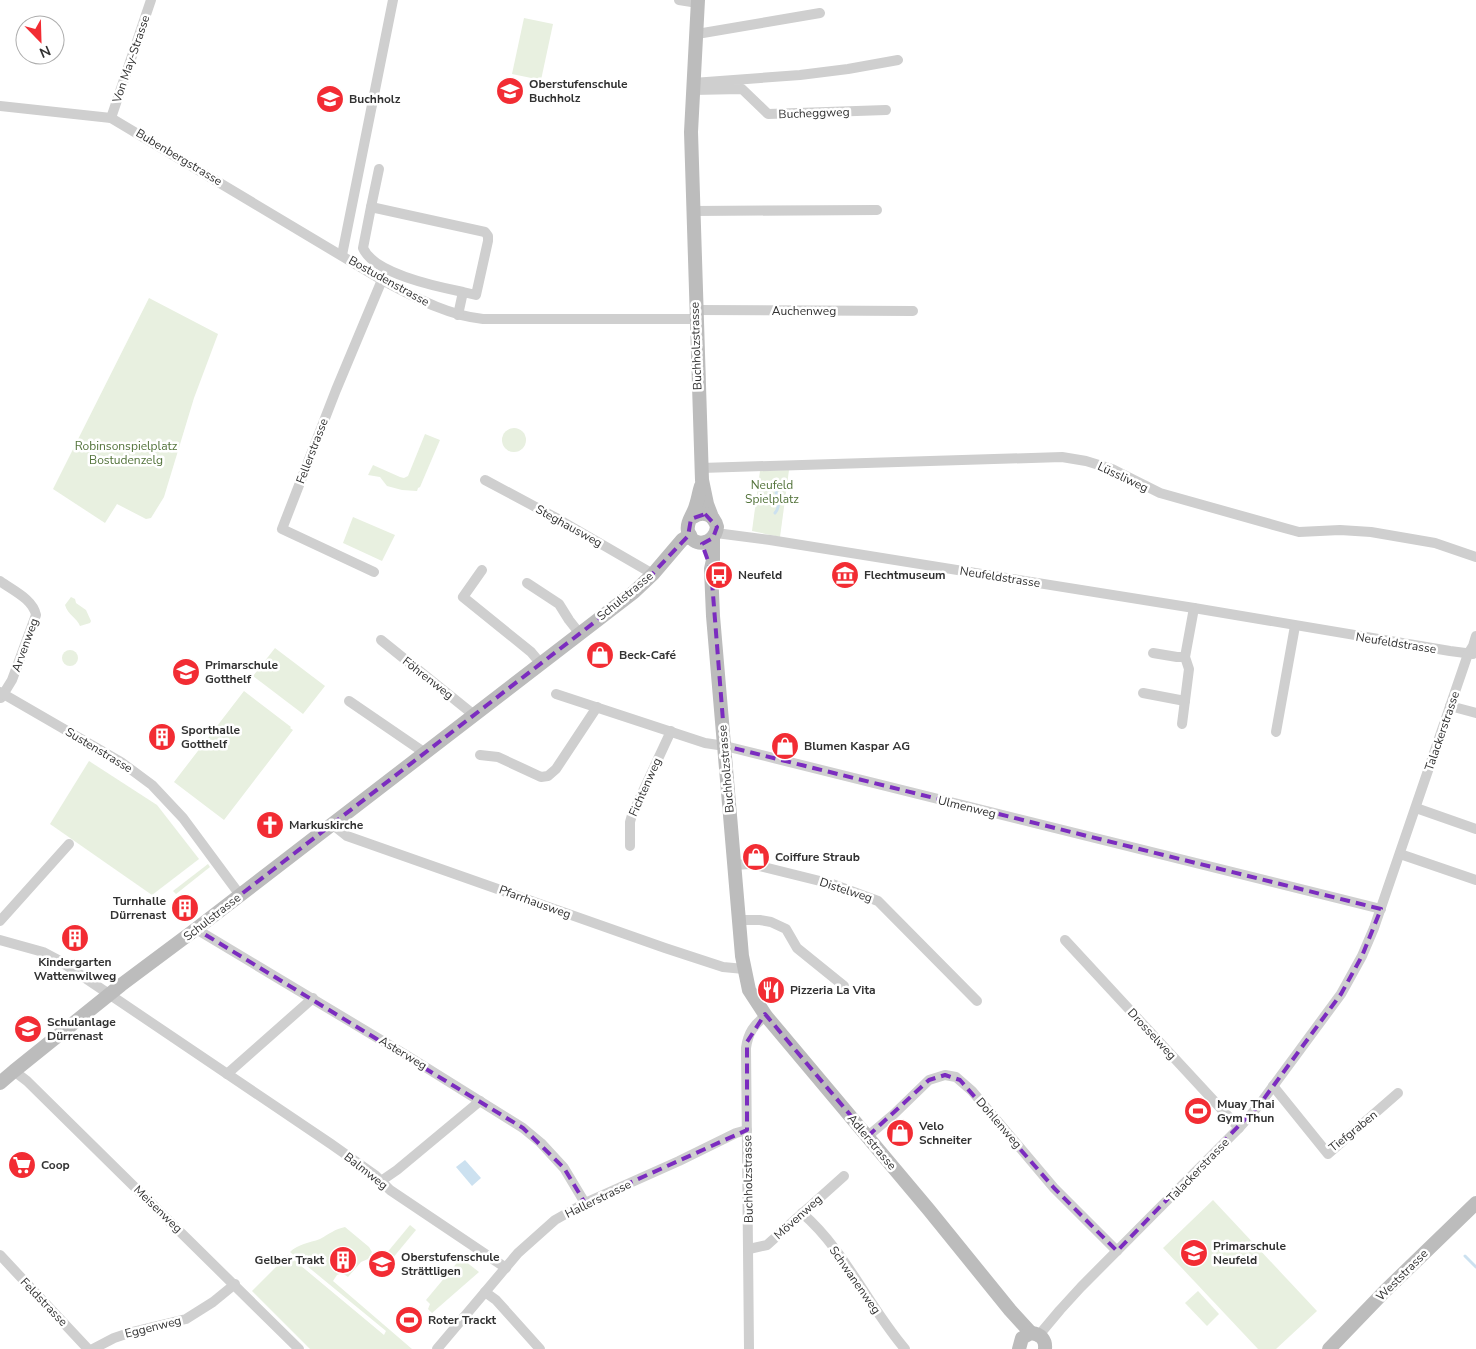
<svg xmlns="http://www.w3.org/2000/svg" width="1476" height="1349" viewBox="0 0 1476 1349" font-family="'Nunito Sans',sans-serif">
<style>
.green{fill:#e8f0e0}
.water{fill:#cce1f0}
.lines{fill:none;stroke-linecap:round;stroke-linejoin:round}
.stream{stroke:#cce1f0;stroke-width:3}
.street{stroke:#cfcfcf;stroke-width:10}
.secondary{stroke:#bcbcbc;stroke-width:14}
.marked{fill:none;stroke:#7b2cbf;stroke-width:4;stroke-dasharray:10 6;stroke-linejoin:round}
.labels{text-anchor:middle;stroke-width:5;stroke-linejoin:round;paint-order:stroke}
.street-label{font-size:12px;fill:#323232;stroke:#fff}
.poi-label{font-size:12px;font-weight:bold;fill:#323232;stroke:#fff;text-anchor:start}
.park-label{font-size:12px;fill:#53733b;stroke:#fff}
</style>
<rect width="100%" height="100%" fill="#fff"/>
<g class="green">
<polygon points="524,18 553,24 541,80 512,74"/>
<polygon points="149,298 218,334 194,398 164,497 151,518 146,519 117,504 105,523 53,489"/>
<circle cx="514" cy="440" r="12"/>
<polygon points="425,434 440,440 420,487 418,488 417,491 402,490 387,486 380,477 368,475 373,465 400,477 404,478 408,476"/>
<polygon points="789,470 780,537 752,531 760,471"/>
<polygon points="353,517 395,535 382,561 343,543"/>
<path d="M71,597L75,599L76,603L86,610L91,621L90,623L80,626C77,618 68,615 65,605Z"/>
<polygon points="275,648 325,686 303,714 253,676"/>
<circle cx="70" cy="658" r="8"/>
<polygon points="244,691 291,727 290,728 293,730 224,820 174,782"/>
<polygon points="89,761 157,805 199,859 152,895 50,824"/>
<polygon points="208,864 210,867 176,894 173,891"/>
<polygon points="1213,1200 1317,1311 1276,1349 1258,1349 1163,1248"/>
<polygon points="410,1225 416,1230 382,1271 376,1266"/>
<path d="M345,1227L369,1247L372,1252L368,1259L361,1262L348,1277L342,1273L337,1275L333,1281L412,1349H310L252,1291L288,1255L384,1335L386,1331L290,1252C298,1244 309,1243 320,1239C329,1234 335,1229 345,1227Z"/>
<polygon points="461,1258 479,1272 432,1313 428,1309 430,1304 426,1300"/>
<polygon points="1198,1291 1219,1314 1207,1326 1185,1303"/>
</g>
<polygon class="water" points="465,1160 481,1178 472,1186 456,1167"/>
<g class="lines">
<g class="stream">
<path d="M775,489C778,497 781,506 775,513"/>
<polyline points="1465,1256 1476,1267"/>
</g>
<g class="street">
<polyline points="679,0 698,3"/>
<polyline points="697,34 820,13"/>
<polyline points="693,83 800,75 848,69 898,60"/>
<polyline points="693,90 742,89 768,114 886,110"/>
<path d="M0,106L111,118L382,280C415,297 446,315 483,319H696"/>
<polyline points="111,118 151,0"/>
<polyline points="371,207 379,169"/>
<polyline points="693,211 877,210"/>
<polyline points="342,255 393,0"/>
<polyline points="695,310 913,311"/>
<path d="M458,315L463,292L476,295L488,241V236L485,232L371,207L363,248C374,274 438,287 463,292"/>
<polyline points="701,468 1062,457 1086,461 1112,469 1160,493 1288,529 1299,532 1340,530 1371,532 1435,543 1476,557"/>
<polyline points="485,480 558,519 653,574"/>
<polyline points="716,533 770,540 1194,608 1450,651 1473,654"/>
<polyline points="482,570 463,597 531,652 541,664"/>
<polyline points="374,572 282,529 336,390 382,280"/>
<path d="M0,581C12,590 33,599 36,615L12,680L1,698"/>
<polyline points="527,583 559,604 569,620 580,634"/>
<polyline points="381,640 474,715"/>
<polyline points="1153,653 1177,657 1185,657"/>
<polyline points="0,692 121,762 152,785 183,818 240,895"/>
<polyline points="1143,693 1185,701"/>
<polyline points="556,694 705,743 725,746 1381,909"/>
<polyline points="349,701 425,753"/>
<polyline points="1450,706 1476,713"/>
<polyline points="1182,724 1189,669 1185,657 1194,608"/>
<polyline points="1276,732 1295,626"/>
<polyline points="480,755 498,757 541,777 548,776 556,769 597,707"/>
<polyline points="1416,808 1476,829"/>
<polyline points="332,824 347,836 665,948 723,967 744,969"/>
<polyline points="630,846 630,822 632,815 671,731"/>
<polyline points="1400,854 1476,880"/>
<polyline points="734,865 751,864 832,884 878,901 977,1001"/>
<polyline points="739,920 760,920 771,922 786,929 797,948 844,986"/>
<polyline points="0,921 69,844"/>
<polyline points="196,929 406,1055 523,1128 541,1143 564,1168 585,1203"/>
<polyline points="0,940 43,952 60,961 331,1144 375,1175 390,1190 506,1268"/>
<polyline points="1065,940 1239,1128"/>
<polyline points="14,1071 27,1081 299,1349"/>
<polyline points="227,1074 313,998"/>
<polyline points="1273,1086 1328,1154 1398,1093"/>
<polyline points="868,1136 894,1114 929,1080 945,1075 956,1077 972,1091 1054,1188 1117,1251"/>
<polyline points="381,1181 397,1170 480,1101"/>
<path d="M802,1213C845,1250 868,1306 905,1349"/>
<polyline points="749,1249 767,1245 844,1176"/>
<polyline points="0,1255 88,1349"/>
<polyline points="485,1292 496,1300 540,1349"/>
<polyline points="1039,1335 1060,1310 1081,1287 1239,1128 1260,1104 1341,994 1362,956 1374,928 1468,654 1473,646 1476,636"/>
<polyline points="93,1349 114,1338 132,1332 186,1319 213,1302 235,1284"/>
<polyline points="437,1349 518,1253 555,1220 585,1203 679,1161 736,1133 747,1130"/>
<path d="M749,1349L746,1048C748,1033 754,1024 766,1016"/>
</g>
<g class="secondary">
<polyline points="698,0 691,132 702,480 707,504 712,517"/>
<path d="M693,517C704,510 714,515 717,527C715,545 692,549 688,531C686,522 694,514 696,505C698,499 699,492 701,486"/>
<polyline points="713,538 713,560 711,569 713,616 742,956 749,990 766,1016 929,1210 1010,1310 1031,1333"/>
<polyline points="0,1083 14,1071 121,985 196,929 634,592 653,574 682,540 690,535"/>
<path d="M1019,1349L1022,1338L1031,1333C1041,1334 1046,1340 1045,1349"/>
<polyline points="1329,1349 1385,1291 1476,1203"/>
</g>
</g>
<path class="marked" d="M705,514L717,527L713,538L702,544L711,569L725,746L1381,909L1362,956L1341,994L1260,1104L1117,1251L1054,1188L960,1080L945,1075L929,1080L868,1136L765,1014L747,1042V1130L585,1203L564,1168L523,1128L196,929L639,588L688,536L691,519Z"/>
<defs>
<g id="school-disc" transform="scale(1.4375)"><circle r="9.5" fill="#f22c33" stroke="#fff"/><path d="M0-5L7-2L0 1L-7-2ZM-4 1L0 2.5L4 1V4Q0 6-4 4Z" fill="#fff"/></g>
<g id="bus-disc" transform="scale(1.4375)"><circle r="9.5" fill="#f22c33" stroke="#fff"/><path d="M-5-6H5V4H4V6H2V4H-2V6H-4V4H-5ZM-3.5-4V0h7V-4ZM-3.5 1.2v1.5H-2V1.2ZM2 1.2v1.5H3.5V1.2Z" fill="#fff"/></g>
<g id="museum-disc" transform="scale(1.4375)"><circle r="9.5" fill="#f22c33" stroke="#fff"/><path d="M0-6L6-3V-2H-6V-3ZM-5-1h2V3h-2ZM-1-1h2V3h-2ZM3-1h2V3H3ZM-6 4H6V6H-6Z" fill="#fff"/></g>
<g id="shop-disc" transform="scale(1.4375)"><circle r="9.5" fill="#f22c33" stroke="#fff"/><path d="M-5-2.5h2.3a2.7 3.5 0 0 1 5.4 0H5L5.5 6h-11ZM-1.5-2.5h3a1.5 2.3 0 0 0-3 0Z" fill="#fff"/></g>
<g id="building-disc" transform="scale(1.4375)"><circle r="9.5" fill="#f22c33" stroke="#fff"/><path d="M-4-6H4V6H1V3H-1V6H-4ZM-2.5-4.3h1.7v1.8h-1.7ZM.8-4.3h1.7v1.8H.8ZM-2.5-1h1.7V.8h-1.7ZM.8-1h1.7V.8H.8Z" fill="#fff"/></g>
<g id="church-disc" transform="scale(1.4375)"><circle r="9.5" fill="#f22c33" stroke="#fff"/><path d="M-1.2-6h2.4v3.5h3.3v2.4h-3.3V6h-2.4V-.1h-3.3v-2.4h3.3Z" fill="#fff"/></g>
<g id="restaurant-disc" transform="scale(1.4375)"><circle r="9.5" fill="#f22c33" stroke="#fff"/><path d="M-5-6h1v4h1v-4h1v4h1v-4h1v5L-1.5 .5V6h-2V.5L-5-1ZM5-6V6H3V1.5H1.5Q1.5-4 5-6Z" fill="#fff"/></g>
<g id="stadium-disc" transform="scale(1.4375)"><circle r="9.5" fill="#f22c33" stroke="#fff"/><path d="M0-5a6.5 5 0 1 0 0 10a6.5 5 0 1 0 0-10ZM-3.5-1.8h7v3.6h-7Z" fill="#fff"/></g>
<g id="supermarket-disc" transform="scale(1.4375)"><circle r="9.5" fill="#f22c33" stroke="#fff"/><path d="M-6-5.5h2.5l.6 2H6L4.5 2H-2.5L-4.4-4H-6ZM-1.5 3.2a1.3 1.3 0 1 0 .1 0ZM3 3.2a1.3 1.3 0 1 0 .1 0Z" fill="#fff"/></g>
</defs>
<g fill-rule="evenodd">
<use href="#school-disc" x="510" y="91"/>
<use href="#school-disc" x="330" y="99"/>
<use href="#bus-disc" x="719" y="575"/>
<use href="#museum-disc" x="845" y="575"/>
<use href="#shop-disc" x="600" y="655"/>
<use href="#school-disc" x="186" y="672"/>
<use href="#building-disc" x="162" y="737"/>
<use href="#shop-disc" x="785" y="746"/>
<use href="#church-disc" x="270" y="825"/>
<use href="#shop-disc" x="756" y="857"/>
<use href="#building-disc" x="185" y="908"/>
<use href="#building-disc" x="75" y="938"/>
<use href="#restaurant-disc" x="771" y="990"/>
<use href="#school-disc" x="28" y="1029"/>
<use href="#stadium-disc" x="1198" y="1111"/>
<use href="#shop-disc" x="900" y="1133"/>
<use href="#supermarket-disc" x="22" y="1165"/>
<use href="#school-disc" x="1194" y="1253"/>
<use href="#building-disc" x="343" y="1260"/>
<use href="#school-disc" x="382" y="1264"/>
<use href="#stadium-disc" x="409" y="1320"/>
</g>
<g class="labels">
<g class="street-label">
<text transform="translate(131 59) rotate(-71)" y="4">Von May-Strasse</text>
<text transform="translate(814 113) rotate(-2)" y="4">Bucheggweg</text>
<text transform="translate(179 157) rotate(31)" y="4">Bubenbergstrasse</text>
<text transform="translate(389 281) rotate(29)" y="4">Bostudenstrasse</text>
<text x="804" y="315">Auchenweg</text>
<text transform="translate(696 346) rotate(-92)" y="4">Buchholzstrasse</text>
<text transform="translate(312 451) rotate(-69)" y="4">Fellerstrasse</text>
<text transform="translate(1123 477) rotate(25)" y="4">Lüssliweg</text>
<text transform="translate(569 526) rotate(29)" y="4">Steghausweg</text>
<text transform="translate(1000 577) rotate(9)" y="4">Neufeldstrasse</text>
<text transform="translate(625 596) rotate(-40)" y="4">Schulstrasse</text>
<text transform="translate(1396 643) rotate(9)" y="4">Neufeldstrasse</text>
<text transform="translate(25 645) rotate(-70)" y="4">Arvenweg</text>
<text transform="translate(428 678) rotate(38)" y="4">Föhrenweg</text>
<text transform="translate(1442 731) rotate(-71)" y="4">Talackerstrasse</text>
<text transform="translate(99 750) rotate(31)" y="4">Sustenstrasse</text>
<text transform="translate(726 769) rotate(-95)" y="4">Buchholzstrasse</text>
<text transform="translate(645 787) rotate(-66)" y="4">Fichtenweg</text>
<text transform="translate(967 807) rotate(14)" y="4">Ulmenweg</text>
<text transform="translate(846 890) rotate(18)" y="4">Distelweg</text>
<text transform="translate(535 902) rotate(20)" y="4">Pfarrhausweg</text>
<text transform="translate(212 917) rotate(-38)" y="4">Schulstrasse</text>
<text transform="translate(1152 1034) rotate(47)" y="4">Drosselweg</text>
<text transform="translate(403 1053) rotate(31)" y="4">Asterweg</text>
<text transform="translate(999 1123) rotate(49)" y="4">Dohlenweg</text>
<text transform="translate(1353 1131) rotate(-39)" y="4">Tiefgraben</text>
<text transform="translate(872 1142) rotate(50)" y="4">Adlerstrasse</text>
<text transform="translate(1198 1170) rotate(-46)" y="4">Talackerstrasse</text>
<text transform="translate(366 1171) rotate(38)" y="4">Balmweg</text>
<text transform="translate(748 1179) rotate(-91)" y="4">Buchholzstrasse</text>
<text transform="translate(598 1199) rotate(-26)" y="4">Hallerstrasse</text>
<text transform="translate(158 1209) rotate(44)" y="4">Meisenweg</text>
<text transform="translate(798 1217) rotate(-42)" y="4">Mövenweg</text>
<text transform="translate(1402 1275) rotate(-45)" y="4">Weststrasse</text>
<text transform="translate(855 1280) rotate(55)" y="4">Schwanenweg</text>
<text transform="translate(44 1302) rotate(46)" y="4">Feldstrasse</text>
<text transform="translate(153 1327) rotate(-14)" y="4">Eggenweg</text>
</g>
<g class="poi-label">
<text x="529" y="88">Oberstufenschule<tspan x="529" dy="14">Buchholz</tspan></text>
<text x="349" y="103">Buchholz</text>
<text x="738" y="579">Neufeld</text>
<text x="864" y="579">Flechtmuseum</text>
<text x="619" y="659">Beck-Café</text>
<text x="205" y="669">Primarschule<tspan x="205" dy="14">Gotthelf</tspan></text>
<text x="181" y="734">Sporthalle<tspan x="181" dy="14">Gotthelf</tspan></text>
<text x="804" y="750">Blumen Kaspar AG</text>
<text x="289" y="829">Markuskirche</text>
<text x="775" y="861">Coiffure Straub</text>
<text x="166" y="905" text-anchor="end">Turnhalle<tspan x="166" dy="14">Dürrenast</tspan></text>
<text x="75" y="966" text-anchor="middle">Kindergarten<tspan x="75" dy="14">Wattenwilweg</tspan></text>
<text x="790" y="994">Pizzeria La Vita</text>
<text x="47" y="1026">Schulanlage<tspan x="47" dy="14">Dürrenast</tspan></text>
<text x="1217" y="1108">Muay Thai<tspan x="1217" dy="14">Gym Thun</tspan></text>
<text x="919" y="1130">Velo<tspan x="919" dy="14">Schneiter</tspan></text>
<text x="41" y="1169">Coop</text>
<text x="1213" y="1250">Primarschule<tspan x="1213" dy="14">Neufeld</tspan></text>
<text x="401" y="1261">Oberstufenschule<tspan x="401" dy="14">Strättligen</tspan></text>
<text x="324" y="1264" text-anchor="end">Gelber Trakt</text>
<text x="428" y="1324">Roter Trackt</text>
</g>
<g class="park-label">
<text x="126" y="450">Robinsonspielplatz<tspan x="126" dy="14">Bostudenzelg</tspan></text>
<text x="772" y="489">Neufeld<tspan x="772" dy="14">Spielplatz</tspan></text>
</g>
</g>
<g transform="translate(40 40) rotate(157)"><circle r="24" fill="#ffffff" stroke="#adadad"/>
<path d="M0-4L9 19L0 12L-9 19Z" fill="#f22c33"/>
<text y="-8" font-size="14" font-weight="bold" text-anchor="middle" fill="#323232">N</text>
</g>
</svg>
